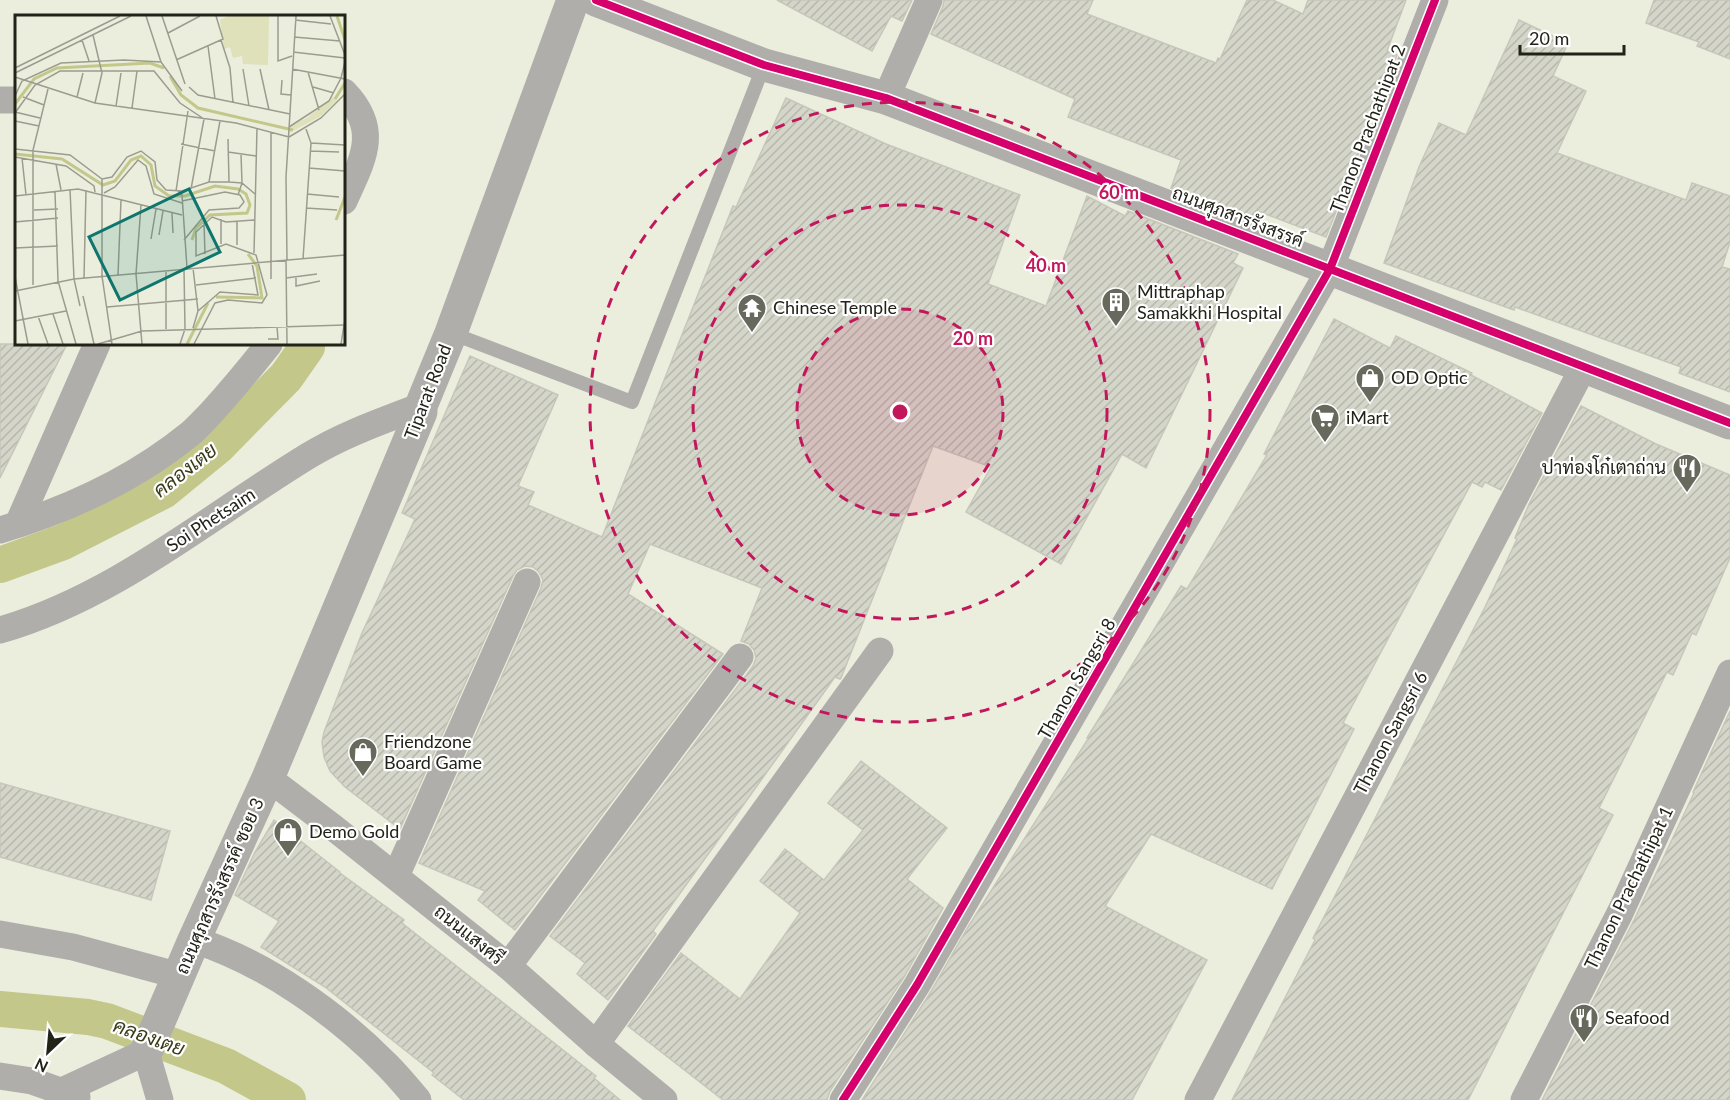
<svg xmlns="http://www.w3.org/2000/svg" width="1730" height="1100" viewBox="0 0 1730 1100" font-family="Lato,Sarabun,sans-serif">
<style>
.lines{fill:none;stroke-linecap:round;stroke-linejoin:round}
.canal{stroke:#c3c88a;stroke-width:36}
.building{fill:url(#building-hatch);stroke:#c6c7ba;stroke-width:1.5}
.service{stroke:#b0aeab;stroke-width:14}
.minor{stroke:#b0aeab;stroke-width:27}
.tertiary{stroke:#b0aeab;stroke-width:33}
.cycleway-casing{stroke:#fff;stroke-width:11}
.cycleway{stroke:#d6006c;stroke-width:8}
.ring{fill:none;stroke:#c2185b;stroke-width:3;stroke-dasharray:10 8}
.labels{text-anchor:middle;stroke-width:4.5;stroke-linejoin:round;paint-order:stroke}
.street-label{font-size:18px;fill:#212218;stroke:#fff}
.poi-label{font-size:18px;fill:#212218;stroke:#fff;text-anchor:start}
.water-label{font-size:20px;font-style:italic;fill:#3a3c19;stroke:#fff}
.inset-river{fill:none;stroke:#c3c88a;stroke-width:3}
.inset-road{fill:none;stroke:#9b9c8e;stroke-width:1.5}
.view{fill:#0f766e;fill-opacity:0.15;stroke:#0f766e;stroke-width:3}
.inset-edge{fill:none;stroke:#212218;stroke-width:3}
.centre{fill:#c2185b;stroke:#fff;stroke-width:3}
.ring-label{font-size:18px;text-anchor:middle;font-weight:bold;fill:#c2185b;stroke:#fff;stroke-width:4.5;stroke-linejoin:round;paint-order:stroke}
</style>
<defs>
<pattern id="building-hatch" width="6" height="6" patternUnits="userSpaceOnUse" patternTransform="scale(1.5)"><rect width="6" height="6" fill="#d5d6ca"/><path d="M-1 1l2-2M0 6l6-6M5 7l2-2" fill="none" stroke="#b7b7ad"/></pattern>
</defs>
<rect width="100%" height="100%" fill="#eceedd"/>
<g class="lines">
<g class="canal">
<polyline points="0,565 63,542 163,491 218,446 286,377 307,347"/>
<polyline points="0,1009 88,1017 107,1021 226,1066 288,1100"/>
</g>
</g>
<g class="building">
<polygon points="777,0 912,0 902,21 891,16 872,51"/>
<polygon points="944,0 1093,0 1087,14 1216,63 1218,58 1220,59 1247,0 1273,0 1303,14 1308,0 1406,0 1387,51 1397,55 1326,237 1260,212 1256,220 1171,188 1181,160 1068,117 1075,99 931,34 943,6"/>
<polygon points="1654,0 1730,0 1730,59 1697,46 1699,42 1646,23"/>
<polygon points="1519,20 1568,43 1553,76 1586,91 1557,153 1686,200 1692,183 1730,196 1730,242 1722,267 1730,269 1730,392 1679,373 1681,367 1515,307 1514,310 1384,263 1419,167 1439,123 1466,135"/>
<polygon points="786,98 886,144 1020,195 988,284 1046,306 1087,196 1125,216 1128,211 1238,254 1233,263 1243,268 1146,468 1122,454 1061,564 966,512 991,467 933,446 841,678 840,679 835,677 653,931 656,934 608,1000 577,974 585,963 550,936 753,666 756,658 754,650 749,644 741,641 762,588 650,544 628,594 723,654 515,930 478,900 485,891 419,863 541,588 543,580 539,572 533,567 525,566 517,570 513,576 400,829 345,787 330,771 324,757 322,742 324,732 362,633 415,519 402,513 470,356 558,395 518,486 534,492 528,505 602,537 733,206 736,207"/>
<polygon points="1334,319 1390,348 1396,336 1472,373 1471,375 1542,413 1501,490 1485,482 1482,487 1472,482 1343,723 1354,729 1272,889 1151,834 1105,906 1207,960 1132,1100 862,1100 930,993 968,927 1088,739 1087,738 1181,586 1187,589 1267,455 1264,454"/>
<polygon points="0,344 67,344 0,478"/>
<polygon points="1581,406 1656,444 1730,475 1730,558 1696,635 1692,633 1673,675 1667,672 1599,808 1613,815 1468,1100 1232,1100 1315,940 1313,938 1485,607 1517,539 1515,538 1529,504"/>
<polygon points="1730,711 1730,1100 1542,1100 1634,920 1694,793 1693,792"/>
<polygon points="861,761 947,828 907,879 943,908 904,977 830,1091 827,1100 723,1100 628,1026 681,953 740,999 800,913 760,881 785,849 824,880 863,830 828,803"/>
<polygon points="0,783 170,831 151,900 0,857"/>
<polygon points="274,820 340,872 340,873 404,920 402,923 596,1076 594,1078 620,1100 464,1100 432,1075 434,1073 325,987 261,947 279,921 235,895 255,852"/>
</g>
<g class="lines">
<polyline class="service" points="451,333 632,402 764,65"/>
<g class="minor">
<path d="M344,92C381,130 363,159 344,201"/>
<polyline points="886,98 929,0"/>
<polyline points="0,100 16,100"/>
<polyline points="18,524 97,344"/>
<path d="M0,530C67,510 136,478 191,433C198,427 204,420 210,414C231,391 250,368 269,344"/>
<path d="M0,630C115,597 208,517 308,456C344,434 382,421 421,406"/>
<polyline points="268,778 334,828 508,966 596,1044 664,1100"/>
<polyline points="396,876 527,582"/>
<polyline points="0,934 73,947 180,976"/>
<path d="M194,940C264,962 336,1013 387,1065C398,1076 408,1088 418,1100"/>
<polyline points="508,966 740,657"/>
<polyline points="596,1044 880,651"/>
<polyline points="0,1076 32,1081 77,1097"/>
<polyline points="62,1091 146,1052 160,1100"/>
<polyline points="843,1100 917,985 1330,269 1435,0"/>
<polyline points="1198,1100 1584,366"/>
<polyline points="1524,1100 1620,913 1730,673"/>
</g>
<g class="tertiary">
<polyline points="596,0 764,65 886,98 1730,423"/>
<polyline points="146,1052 194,940 268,778 421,412 421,406 451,333 573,0"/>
</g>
<g class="cycleway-casing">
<g id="cycleway">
<polyline points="596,0 764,65 886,98 1730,423"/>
<polyline points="843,1100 917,985 1330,269 1435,0"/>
</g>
</g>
<use href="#cycleway" class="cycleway"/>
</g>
<circle cx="900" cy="412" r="103" fill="#c2185b" fill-opacity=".12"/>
<g class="ring">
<circle cx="900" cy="412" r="103"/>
<circle cx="900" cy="412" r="207"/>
<circle cx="900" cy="412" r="310"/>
</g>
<defs>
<g id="building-pin" transform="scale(1.5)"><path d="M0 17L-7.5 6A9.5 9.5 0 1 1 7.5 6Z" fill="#68695d" stroke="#fff"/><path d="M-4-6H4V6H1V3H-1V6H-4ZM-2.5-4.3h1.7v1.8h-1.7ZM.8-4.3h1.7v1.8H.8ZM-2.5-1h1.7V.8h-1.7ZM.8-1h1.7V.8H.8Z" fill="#fff"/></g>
<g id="temple-pin" transform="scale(1.5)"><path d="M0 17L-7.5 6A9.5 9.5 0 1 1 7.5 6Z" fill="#68695d" stroke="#fff"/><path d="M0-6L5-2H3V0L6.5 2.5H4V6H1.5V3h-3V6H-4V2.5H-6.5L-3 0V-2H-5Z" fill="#fff"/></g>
<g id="shop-pin" transform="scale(1.5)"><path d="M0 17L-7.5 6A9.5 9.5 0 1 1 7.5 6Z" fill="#68695d" stroke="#fff"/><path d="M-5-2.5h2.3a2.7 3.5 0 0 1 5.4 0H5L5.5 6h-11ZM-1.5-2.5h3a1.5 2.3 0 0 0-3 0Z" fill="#fff"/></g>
<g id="supermarket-pin" transform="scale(1.5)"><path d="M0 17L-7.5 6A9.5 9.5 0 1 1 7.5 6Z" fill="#68695d" stroke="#fff"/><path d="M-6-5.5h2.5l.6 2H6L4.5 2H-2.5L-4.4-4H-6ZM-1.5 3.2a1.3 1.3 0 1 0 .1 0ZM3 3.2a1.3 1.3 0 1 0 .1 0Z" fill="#fff"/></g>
<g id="restaurant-pin" transform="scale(1.5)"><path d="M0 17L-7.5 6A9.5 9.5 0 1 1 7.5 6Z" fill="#68695d" stroke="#fff"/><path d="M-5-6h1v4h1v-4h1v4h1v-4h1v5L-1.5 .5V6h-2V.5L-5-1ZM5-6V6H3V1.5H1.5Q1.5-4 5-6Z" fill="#fff"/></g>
</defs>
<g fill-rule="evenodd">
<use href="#building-pin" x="1116" y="302"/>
<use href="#temple-pin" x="752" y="308"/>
<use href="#shop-pin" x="1370" y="378"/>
<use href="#supermarket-pin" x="1325" y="418"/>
<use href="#restaurant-pin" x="1687" y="468"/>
<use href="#shop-pin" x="363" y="752"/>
<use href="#shop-pin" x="288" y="832"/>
<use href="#restaurant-pin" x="1584" y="1018"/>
</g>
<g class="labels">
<g class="street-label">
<text transform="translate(1368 129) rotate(-69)" y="6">Thanon Prachathipat 2</text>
<text transform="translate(1238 217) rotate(21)" y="6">ถนนศุภสารรังสรรค์</text>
<text transform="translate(428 392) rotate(-69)" y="6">Tiparat Road</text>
<text transform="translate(211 520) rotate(-33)" y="6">Soi Phetsaim</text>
<text transform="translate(1077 679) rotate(-60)" y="6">Thanon Sangsri 8</text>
<text transform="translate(1391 733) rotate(-62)" y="6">Thanon Sangsri 6</text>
<text transform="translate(220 886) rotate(-66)" y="6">ถนนศุภสารรังสรรค์ ซอย 3</text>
<text transform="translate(1629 888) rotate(-64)" y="6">Thanon Prachathipat 1</text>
<text transform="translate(469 935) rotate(39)" y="6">ถนนเเสงศรี</text>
</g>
<g class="poi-label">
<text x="1137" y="298">Mittraphap<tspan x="1137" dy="21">Samakkhi Hospital</tspan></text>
<text x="773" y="314">Chinese Temple</text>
<text x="1391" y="384">OD Optic</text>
<text x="1346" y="424">iMart</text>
<text x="1666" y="474" text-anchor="end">ปาท่องโก๋เตาถ่าน</text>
<text x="384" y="748">Friendzone<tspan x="384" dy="21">Board Game</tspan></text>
<text x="309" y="838">Demo Gold</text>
<text x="1605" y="1024">Seafood</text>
</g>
<g class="water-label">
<text transform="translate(185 470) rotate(-38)" y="7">คลองเตย</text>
<text transform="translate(149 1037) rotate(20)" y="7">คลองเตย</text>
</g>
</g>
<g transform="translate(15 15)">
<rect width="330" height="330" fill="#eceedd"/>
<path d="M213,1H254L253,50L228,49L227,41L218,43L215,32L209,34L205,5Z" fill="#dee1ba"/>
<path d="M318,82L322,85L306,101L274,118V111L292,103Z" fill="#dee1ba"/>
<path class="inset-river" d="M322,1L330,25M155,61L166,80L183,93L278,115M320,84L330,68M0,89L19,64L42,53L135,48L149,53M0,139L47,144L88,170L100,166L116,145L126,141L136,150L140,171L154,181H170L200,171L223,174L231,179L235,190L232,198L195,200L181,213L177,225M321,205L330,182M201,282L247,283L242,251L233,239M172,329L193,288"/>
<path class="inset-road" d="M131,1L146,47M147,1L170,69M263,1V46L277,41M315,1L330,40M280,5L316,9M153,18L185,1M78,20L87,58L80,88M279,22L325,26M67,25L74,46M206,25L215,53L218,88M193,31L200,84M278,37L330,43M161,45L208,24L201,1M0,53L105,1M228,54L234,91M245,54L254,95M277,54L330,64M293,57L304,95M0,58L116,1M0,62L80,88L221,108L274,122M267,65L266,79L276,80M174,72L183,80L275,99M298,72L319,78M0,81L7,66L46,48L109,45L146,47L167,76M8,82L29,90M62,82L68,58M101,91L106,58M117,93L122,56M0,97L25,103M0,98L20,70L45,56H139L165,88L189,104L176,174M0,106L24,111M274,112L314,86L326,63L330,47M274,122L306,103L330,79M213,124L214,167M296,128L330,130M166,129L200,136M0,134L55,140L87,164L97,162L112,142L126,136L140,147L142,165L151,175L167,176L194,167H214L227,168L240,179M295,136L324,137M213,137L241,141M0,142L51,151L79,171L80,177M7,143L11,180M41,149L46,175M294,153L330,156M87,164V261L97,329M194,167L205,106M55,174L59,264L65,291M161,176L173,96M163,176L167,180L172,253M40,177L43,266L61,329M89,178L100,172L123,145L131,151L139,179L167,188M292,179L324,182M223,180L227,168L226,139M0,181L63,174L167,200M167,186L210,177L225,180L229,187L224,193L194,195L169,225M126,190L121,259L127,329M291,193L322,195M19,195L43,194M157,198L158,218M206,204V229M0,207L43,203M222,207V230M189,208L190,239M144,220L148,196M136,224L141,194M0,233L43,231M239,238L242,113M288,244L296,128L291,114M271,245L272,329M272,245L271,162L281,1M178,253L183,296L178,313M103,260L106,185M0,262L13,329M69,263L71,175M271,263L302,259M281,263V271L305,266M256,264V117M18,270V135L33,74M181,270L241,263M0,276L59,264L330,240M68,281L79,329M92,292L183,284M183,296L205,277L243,280L237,248M38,299L48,329M23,301L33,329M0,306L51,296M151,314V256M253,324H263L262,312M83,329L127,316L330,310M165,329L170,314L169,254M179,329L200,288L213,285L247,288L252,280L241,240L211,229L181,241V217L197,202L211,207L239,205M326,329L330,304"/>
<path class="view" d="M174,174L205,237L105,285L74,222Z"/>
<rect width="330" height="330" class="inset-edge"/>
</g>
<circle cx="900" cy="412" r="9" class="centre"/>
<g class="ring-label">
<text x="1119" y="199">60 m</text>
<text x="1046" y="272">40 m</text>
<text x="973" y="345">20 m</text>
</g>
<g transform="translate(48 1052) rotate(206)" stroke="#ffffff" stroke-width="4.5" paint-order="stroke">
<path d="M0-4.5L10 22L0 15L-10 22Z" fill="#212218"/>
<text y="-9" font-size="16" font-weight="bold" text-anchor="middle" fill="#212218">N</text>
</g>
<path d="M1520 45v9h104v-9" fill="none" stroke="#212218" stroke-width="3"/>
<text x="1529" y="45" font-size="18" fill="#212218" stroke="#ffffff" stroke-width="4.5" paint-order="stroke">20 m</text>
</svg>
